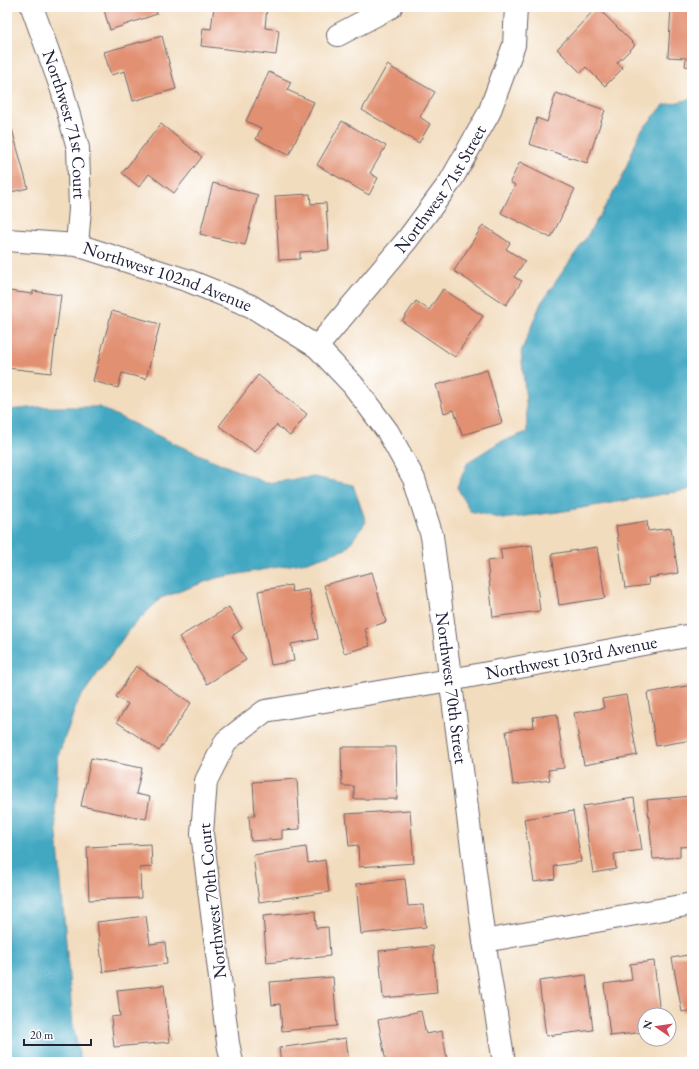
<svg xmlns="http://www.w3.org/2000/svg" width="699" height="1069" viewBox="0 0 699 1069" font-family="'EB Garamond',serif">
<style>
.water{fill:#42a8c2;stroke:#32657e}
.building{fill:#e29072}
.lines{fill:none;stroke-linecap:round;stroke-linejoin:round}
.minor-casing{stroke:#6b6369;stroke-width:24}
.minor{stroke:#fff;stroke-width:22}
.labels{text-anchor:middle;stroke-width:3;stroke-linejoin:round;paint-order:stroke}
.street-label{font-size:18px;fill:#22223b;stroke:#fff}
</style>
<rect width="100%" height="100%" fill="#fff"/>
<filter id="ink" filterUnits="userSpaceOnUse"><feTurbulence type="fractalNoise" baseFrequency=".025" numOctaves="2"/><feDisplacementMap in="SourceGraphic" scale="8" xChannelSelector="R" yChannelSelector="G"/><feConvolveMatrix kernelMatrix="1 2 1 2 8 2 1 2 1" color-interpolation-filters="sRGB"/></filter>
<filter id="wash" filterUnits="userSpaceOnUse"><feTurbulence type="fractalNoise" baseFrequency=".012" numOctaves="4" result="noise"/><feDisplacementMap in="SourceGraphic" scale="16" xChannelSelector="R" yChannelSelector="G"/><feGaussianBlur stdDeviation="0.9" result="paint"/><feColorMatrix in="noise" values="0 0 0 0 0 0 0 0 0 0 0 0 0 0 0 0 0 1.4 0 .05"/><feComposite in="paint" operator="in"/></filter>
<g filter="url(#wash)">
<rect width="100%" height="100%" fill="#f2dcbe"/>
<g class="water">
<polygon points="692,99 692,488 687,490 558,512 503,519 470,511 457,487 468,462 498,443 527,432 526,401 521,352 541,303 586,238 621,180 640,132 664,105"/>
<polygon points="40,407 99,407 173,443 266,483 314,477 353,485 366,522 346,549 307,562 216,578 161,598 129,630 78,701 58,756 55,810 73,1026 81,1062 7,1062 7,410"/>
</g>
<g id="blocks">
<g class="building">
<polygon points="103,7 155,7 157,14 110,30"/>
<polygon points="214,7 267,7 265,28 279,30 276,55 201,46 203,28 211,29"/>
<polygon points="597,7 635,45 617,63 623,68 605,86 586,67 581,73 557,49"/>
<polygon points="671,8 692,9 692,67 685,66 686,58 668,57"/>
<polygon points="162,36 176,89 133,101 125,71 111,75 104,52"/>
<polygon points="387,65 435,92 420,117 430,124 419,143 362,110"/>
<polygon points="269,72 291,82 287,90 314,102 289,155 256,139 261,128 246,121"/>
<polygon points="556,93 605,110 587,163 529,144 537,118 547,122"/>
<polygon points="342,121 386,146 370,173 378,178 369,195 317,165"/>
<polygon points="161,124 202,157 174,193 149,174 139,187 122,173"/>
<polygon points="12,129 28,188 7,193 7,131"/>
<polygon points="520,162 575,189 551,238 501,213 515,185 510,182"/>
<polygon points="213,183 258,195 245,245 200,234"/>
<polygon points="310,194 311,204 326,203 329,250 300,252 300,259 279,260 275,196"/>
<polygon points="483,225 510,243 506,249 525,261 514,277 522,281 506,305 454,271"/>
<polygon points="443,289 483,316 455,357 402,321 416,301 429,310"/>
<polygon points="9,291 33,294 33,291 61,295 51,373 7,368 7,307"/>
<polygon points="112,311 160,324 146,379 122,373 118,388 93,381"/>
<polygon points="487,370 502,423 462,435 454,410 444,413 436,385"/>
<polygon points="258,375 307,414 290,436 276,425 255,452 219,426"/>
<polygon points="647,521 648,531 671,528 678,573 648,578 649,585 625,588 616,526"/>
<polygon points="532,545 540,611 493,617 487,561 502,559 500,549"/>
<polygon points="597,547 605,598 559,605 552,554"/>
<polygon points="372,572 386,622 365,629 370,646 344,653 324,585"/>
<polygon points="291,585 292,592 309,589 318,639 291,644 294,661 271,665 258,591"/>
<polygon points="229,607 242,629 232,636 246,660 207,684 179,637"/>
<polygon points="136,666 191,703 159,751 117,722 128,704 116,697"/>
<polygon points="692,685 692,740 656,746 647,693"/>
<polygon points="626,695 637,755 584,765 574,713 604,708 602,699"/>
<polygon points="557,714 564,768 548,770 550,780 513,785 506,731 534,727 533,717"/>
<polygon points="341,747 396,747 397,799 354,799 354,786 342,786"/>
<polygon points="91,758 142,768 136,794 150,797 146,819 81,806"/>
<polygon points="297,779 300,829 282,830 282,839 251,841 249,816 255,816 253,782"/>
<polygon points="692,796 692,846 680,847 680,857 653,859 647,800"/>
<polygon points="634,798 642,850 614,854 616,869 593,873 583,806"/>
<polygon points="410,810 414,863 359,867 358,845 349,846 346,814"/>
<polygon points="573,811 581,862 554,866 555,879 534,882 524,819"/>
<polygon points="151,844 152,867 140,868 141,898 89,900 87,847"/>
<polygon points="306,847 308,863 325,860 329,892 259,902 253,855"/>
<polygon points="405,879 408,906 423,905 426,927 361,934 356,884"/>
<polygon points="315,911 316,928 328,927 330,956 267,963 263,916"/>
<polygon points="146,916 150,944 165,942 167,964 103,972 97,922"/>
<polygon points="433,946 437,993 383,998 379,951"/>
<polygon points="692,954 692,1010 682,1012 672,958"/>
<polygon points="654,961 660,1015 645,1015 645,1032 610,1036 604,984 632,980 630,964"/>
<polygon points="586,975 593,1030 546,1036 539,981"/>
<polygon points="333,977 337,1026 282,1031 280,1004 272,1005 270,982"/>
<polygon points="164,985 170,1042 114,1047 111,1017 120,1016 117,990"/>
<polygon points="421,1011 426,1034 442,1031 447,1059 431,1062 386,1062 378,1020"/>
<polygon points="346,1038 349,1062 281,1062 279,1048"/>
</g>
</g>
</g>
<g filter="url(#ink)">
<use href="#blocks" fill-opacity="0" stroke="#6b6369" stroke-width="1"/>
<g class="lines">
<g class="minor-casing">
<g id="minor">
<path id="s1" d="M32,7L62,90L78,148L80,209L77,245"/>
<polyline points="338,35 391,7"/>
<path id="s2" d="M7,240L77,245L189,281L251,306L317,347L353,385L388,432L414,479L432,536L484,941L504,1062"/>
<path id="s3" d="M317,347L407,240L450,182L489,113L514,45L516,7"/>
<polyline points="484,941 692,904"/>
<path id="s4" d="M232,1062L228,1043L202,833L206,781L226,741L265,711L450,680L692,635"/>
</g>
</g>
<use href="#minor" class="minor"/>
</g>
</g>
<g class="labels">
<g class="street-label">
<text dy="6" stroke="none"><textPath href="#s1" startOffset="123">Northwest 71st Court</textPath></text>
<text dy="6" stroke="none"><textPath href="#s3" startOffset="201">Northwest 71st Street</textPath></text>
<text dy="6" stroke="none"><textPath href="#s2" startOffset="166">Northwest 102nd Avenue</textPath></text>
<text dy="6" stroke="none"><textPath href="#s4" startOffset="688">Northwest 103rd Avenue</textPath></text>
<text dy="6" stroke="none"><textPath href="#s2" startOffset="710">Northwest 70th Street</textPath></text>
<text transform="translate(212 901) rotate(-96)" y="6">Northwest 70th Court</text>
</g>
</g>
<rect width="699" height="1069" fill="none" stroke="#fff" stroke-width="24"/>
<g transform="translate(657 1027) rotate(283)"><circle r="19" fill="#ffffff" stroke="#a7a7b1"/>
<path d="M0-3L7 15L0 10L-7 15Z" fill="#d1495b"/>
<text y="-6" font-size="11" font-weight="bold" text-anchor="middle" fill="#22223b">N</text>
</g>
<path d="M24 1039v6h67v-6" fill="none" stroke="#22223b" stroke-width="2"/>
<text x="30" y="1039" font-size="12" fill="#22223b" stroke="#ffffff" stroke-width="3" paint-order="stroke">20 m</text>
</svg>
